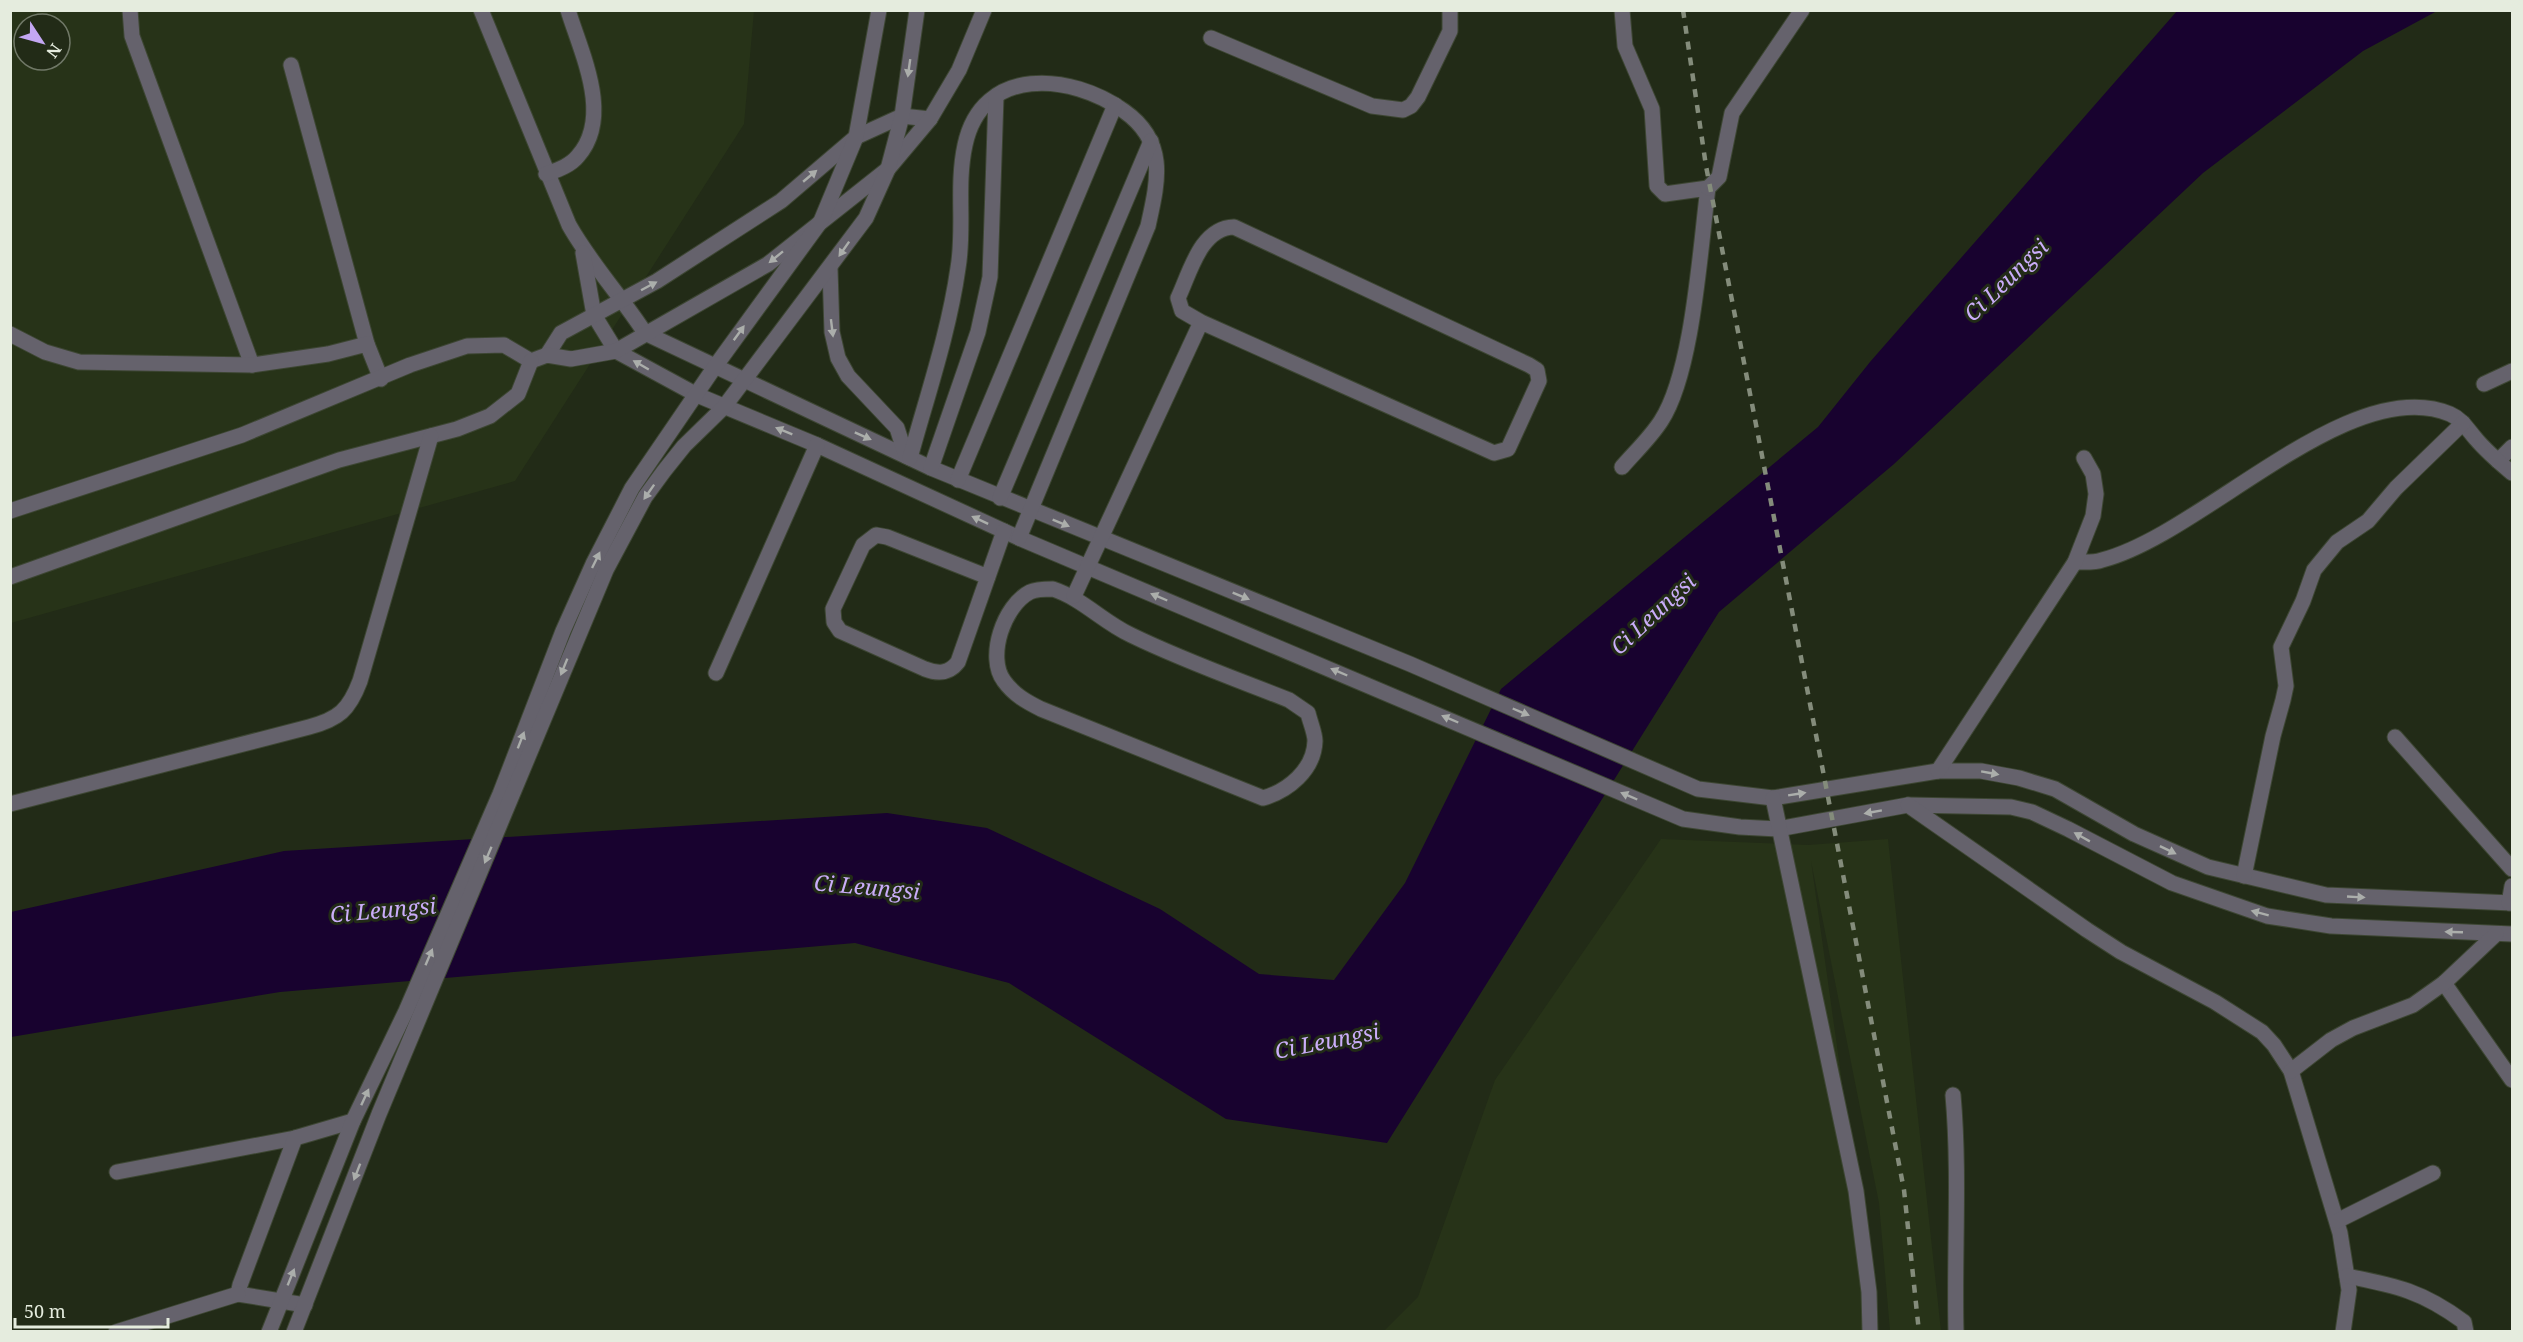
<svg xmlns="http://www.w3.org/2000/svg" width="2523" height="1342" viewBox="0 0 2523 1342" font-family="'Noto Serif',serif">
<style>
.built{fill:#273318;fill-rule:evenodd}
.water{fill:#18022f}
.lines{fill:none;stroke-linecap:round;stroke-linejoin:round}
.minor-casing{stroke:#3d4633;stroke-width:17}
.minor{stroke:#65626c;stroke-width:15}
.rail{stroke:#848c7b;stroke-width:4.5;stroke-dasharray:8 8;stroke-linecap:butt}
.oneway{fill:#abaeab}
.labels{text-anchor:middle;stroke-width:6;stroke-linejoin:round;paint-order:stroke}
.water-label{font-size:22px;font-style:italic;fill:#caadf9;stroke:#222b17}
</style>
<rect width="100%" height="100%" fill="#222b17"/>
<g class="built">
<path d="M11,11H754L744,124L515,481L11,623ZM24,24H60V60H24Z"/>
<polygon points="1661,839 1808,845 1888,839 1941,1331 1890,1331 1879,1203 1811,861 1877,1331 1383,1332 1418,1297 1495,1080"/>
</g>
<polygon class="water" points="2177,11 2437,11 2363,51 2203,173 1894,464 1719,612 1387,1143 1226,1119 1009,983 855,943 280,992 11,1037 11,912 284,851 887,813 987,828 1160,909 1259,974 1334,980 1405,883 1501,689 1818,427 1870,362"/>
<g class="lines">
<g class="minor-casing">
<g id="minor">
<polyline points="130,10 132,36 252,365"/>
<path d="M481,10L569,225C591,264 621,296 645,333L931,468L1410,664L1698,789L1773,798L1938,771H1981L2019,778L2055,789L2134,834L2208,867L2326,895L2512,903"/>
<path d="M1622,10L1625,46L1652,109L1657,186L1665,194L1708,188C1700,249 1693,372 1661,421C1650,438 1635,452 1622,467"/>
<polyline points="1211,38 1372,106 1403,110 1411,106 1418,97 1450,31 1450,10"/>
<polyline points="291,65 367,344"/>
<path d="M546,174C557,170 570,166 578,156C613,116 581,53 568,10"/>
<polyline points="1708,188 1719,177 1732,113 1802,10"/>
<polyline points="583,253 594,315 616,351 697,395 817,445 1019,538 1683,819 1740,827 1778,829 1908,805 2011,807 2032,812 2068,829 2172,883 2267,916 2331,926 2512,934"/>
<polyline points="830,269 832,332 838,358 848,376 897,428 906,456"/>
<polyline points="10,334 45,352 79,362 252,365 328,354 367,344 381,379"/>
<polyline points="547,355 561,333 657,281 781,201 856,137 902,116 930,119"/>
<polyline points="2484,384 2512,371"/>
<path d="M910,458C927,396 949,332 958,268C965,228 956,186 965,145C982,65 1071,73 1124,111C1168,142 1158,181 1148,226L1019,538"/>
<polyline points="2498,461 2512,447"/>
<polyline points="931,468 978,332 990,277 996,97"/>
<polyline points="958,480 1115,105"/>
<polyline points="1000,498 1151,141"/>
<polyline points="10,511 242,435 410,365 467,346 504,345 531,361 547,355 571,359 616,351 768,264 888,169 930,119 959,70 984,10"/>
<path d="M2075,562C2084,562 2094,563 2102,560C2201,535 2350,372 2450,414C2462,419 2468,430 2476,439C2487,452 2500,463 2512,473"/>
<polyline points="10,577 339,460 457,429 490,416 518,394 531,361"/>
<path d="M988,577L887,537L876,535L863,545L833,609L834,622L840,631L925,669C938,674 949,674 958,662L1004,531"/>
<path d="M1053,589C1083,599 1103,622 1131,635C1182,660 1236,679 1289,700L1308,713C1310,722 1315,733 1315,741C1314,770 1288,791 1263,798L1041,709C1027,702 1014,695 1004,681C986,657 1004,605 1030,592C1036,589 1047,589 1053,589Z"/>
<path d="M1074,596L1201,322L1494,453L1508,449L1539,381L1537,370L1529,365L1234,227C1200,228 1190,273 1178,298L1182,311L1201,322"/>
<polyline points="716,673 817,445"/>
<polyline points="2395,737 2512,869"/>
<polyline points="1938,771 2075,562 2093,516 2096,494 2093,474 2084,458"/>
<polyline points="1773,798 1856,1191 1869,1292 1870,1332"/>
<path d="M10,804L309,727C339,719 349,710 360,681L431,436"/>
<polyline points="1908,805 2087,930 2121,952 2215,1002 2262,1032 2274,1045 2291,1071 2340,1233 2349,1290 2343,1332"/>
<polyline points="2244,876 2273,736 2283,700 2286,686 2281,647 2303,601 2314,570 2337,542 2368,521 2396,488 2463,423"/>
<polyline points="2509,903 2512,886"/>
<polyline points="2444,983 2512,1080"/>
<polyline points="2291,1071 2331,1040 2353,1028 2413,1005 2444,983 2496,934"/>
<path d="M1953,1095C1960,1174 1954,1253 1956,1332"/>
<polyline points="117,1172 295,1138"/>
<polyline points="2337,1221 2433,1173"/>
<path d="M2347,1276C2397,1286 2422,1291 2464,1322L2466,1332"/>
<polyline points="305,1305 238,1294 240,1285 295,1138 353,1121"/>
<polyline points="116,1332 238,1294"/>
<polyline points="269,1332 353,1121 406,1011 500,794 563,631 593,564 632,488 714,368 821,221 856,137 879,10"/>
<polyline points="294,1332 379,1114 606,570 645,497 664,471 684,446 724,407 866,218 888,169 902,116 917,10"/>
</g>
</g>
<use href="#minor" class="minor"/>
<polyline class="rail" points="1683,10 1706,166 1904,1190 1919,1332"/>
</g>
<defs><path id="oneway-solid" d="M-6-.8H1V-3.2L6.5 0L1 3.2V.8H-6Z" transform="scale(1.5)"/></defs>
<g class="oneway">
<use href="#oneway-solid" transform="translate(909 68) rotate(98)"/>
<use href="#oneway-solid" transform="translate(810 176) rotate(-40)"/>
<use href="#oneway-solid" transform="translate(844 249) rotate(125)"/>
<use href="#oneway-solid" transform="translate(776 257) rotate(141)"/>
<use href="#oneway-solid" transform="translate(649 286) rotate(-28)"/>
<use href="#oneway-solid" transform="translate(832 328) rotate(83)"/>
<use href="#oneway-solid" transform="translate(739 333) rotate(-54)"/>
<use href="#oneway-solid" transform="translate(641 365) rotate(-150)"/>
<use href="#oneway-solid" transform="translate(784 431) rotate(-158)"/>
<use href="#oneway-solid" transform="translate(863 436) rotate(24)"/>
<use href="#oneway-solid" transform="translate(649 492) rotate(125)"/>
<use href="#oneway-solid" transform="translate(980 520) rotate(-155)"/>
<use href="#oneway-solid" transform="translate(1061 523) rotate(22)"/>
<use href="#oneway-solid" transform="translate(596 560) rotate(-64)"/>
<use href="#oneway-solid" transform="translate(1241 596) rotate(22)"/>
<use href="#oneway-solid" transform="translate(1159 597) rotate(-157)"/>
<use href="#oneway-solid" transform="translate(564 667) rotate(112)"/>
<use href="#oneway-solid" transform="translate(1339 672) rotate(-157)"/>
<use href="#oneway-solid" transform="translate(1521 712) rotate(23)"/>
<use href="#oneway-solid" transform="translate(1450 719) rotate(-157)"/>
<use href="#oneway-solid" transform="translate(521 740) rotate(-69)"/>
<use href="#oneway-solid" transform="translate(1990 773) rotate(10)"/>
<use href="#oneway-solid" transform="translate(1797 794) rotate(-9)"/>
<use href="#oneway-solid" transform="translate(1629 796) rotate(-157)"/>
<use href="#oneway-solid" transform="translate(1873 812) rotate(170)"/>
<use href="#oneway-solid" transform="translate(2082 837) rotate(-151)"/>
<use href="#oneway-solid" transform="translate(2168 850) rotate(26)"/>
<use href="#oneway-solid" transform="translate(488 855) rotate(113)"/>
<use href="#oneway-solid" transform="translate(2356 897) rotate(3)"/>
<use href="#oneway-solid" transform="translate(2260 913) rotate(-165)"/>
<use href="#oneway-solid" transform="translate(2454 932) rotate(-178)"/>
<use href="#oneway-solid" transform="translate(429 957) rotate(-67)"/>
<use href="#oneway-solid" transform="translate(365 1097) rotate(-65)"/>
<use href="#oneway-solid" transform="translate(357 1172) rotate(111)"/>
<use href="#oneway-solid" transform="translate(291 1277) rotate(-68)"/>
</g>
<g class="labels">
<g class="water-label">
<text transform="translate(2006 280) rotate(-44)" y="8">Ci Leungsi</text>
<text transform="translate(1653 614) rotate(-43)" y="8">Ci Leungsi</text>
<text transform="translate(867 887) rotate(5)" y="8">Ci Leungsi</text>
<text transform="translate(383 910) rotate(-5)" y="8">Ci Leungsi</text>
<text transform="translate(1327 1041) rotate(-11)" y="8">Ci Leungsi</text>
</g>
</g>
<rect width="2523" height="1342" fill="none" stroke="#e5ecde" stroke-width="24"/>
<g transform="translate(42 42) rotate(126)"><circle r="28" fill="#222b17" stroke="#707867" stroke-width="1.5"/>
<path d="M0-4.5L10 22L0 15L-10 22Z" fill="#c3a7f2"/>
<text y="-9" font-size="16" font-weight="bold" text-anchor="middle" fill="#e5ecde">N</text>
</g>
<path d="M15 1318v9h153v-9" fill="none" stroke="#e5ecde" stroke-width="3"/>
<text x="24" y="1318" font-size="18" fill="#e5ecde" stroke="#222b17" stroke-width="4.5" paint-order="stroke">50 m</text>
</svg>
